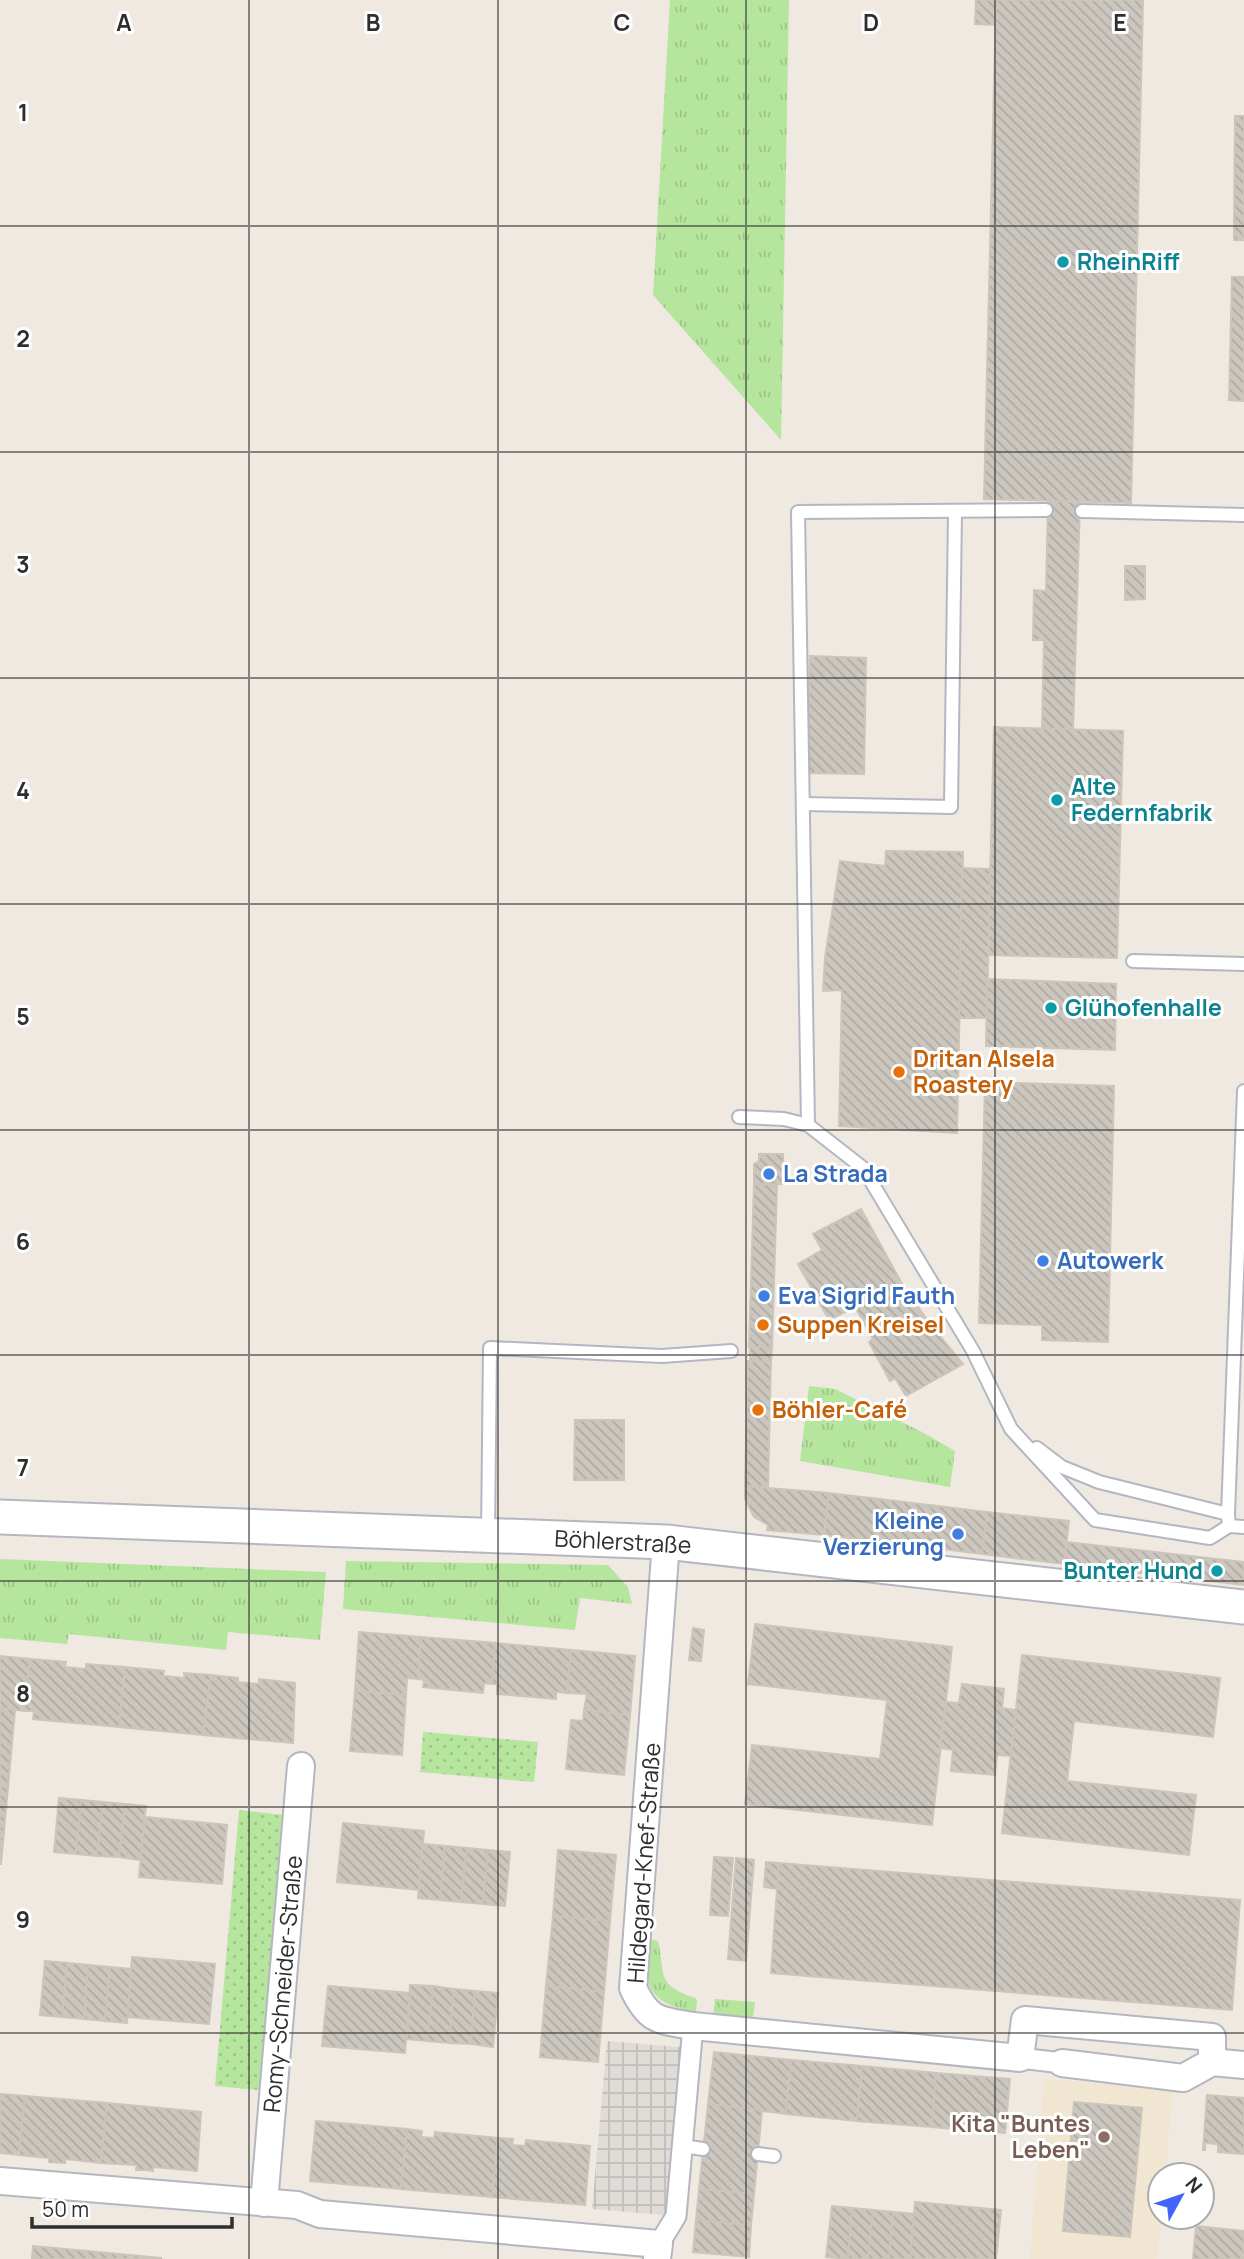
<svg xmlns="http://www.w3.org/2000/svg" width="1244" height="2259" viewBox="0 0 1244 2259" font-family="Manrope,sans-serif">
<style>
.education{fill:#f0e6d1}
.grass{fill:url(#grass-tufts)}
.park{fill:url(#park-dots)}
.plaza{fill:url(#plaza-grid)}
.building{fill:url(#building-back-hatch);stroke:#cbc5ba;stroke-width:2}
.lines{fill:none;stroke-linecap:round;stroke-linejoin:round}
.service-casing{stroke:#b4b7c1;stroke-width:16}
.pedestrian-casing{stroke:#b4b7c1;stroke-width:23}
.minor-casing{stroke:#b4b7c1;stroke-width:30}
.tertiary-casing{stroke:#b4b7c1;stroke-width:37}
.service{stroke:#fff;stroke-width:12}
.pedestrian{stroke:#fff;stroke-width:19}
.minor{stroke:#fff;stroke-width:26}
.tertiary{stroke:#fff;stroke-width:33}
.grid{fill:none;stroke:#2e2e2e;stroke-width:2;stroke-opacity:0.55}
.culture-dot{fill:#0f9aa8;stroke:#fff;stroke-width:2.5}
.food-dot{fill:#e8710a;stroke:#fff;stroke-width:2.5}
.shop-dot{fill:#3f7fe0;stroke:#fff;stroke-width:2.5}
.education-dot{fill:#8d6e63;stroke:#fff;stroke-width:2.5}
.labels{text-anchor:middle;stroke-width:6;stroke-linejoin:round;paint-order:stroke}
.culture-label{font-size:23px;font-weight:bold;fill:#0d838f;stroke:#fff;text-anchor:start}
.food-label{font-size:23px;font-weight:bold;fill:#c56008;stroke:#fff;text-anchor:start}
.shop-label{font-size:23px;font-weight:bold;fill:#366cbe;stroke:#fff;text-anchor:start}
.street-label{font-size:23px;fill:#2e2e2e;stroke:#fff}
.education-label{font-size:23px;font-weight:bold;fill:#785e54;stroke:#fff;text-anchor:end}
.grid-label{font-size:23px;text-anchor:middle;font-weight:bold;fill:#2e2e2e;stroke:#fff;stroke-width:6;stroke-linejoin:round;paint-order:stroke}
</style>
<defs>
<pattern id="grass-tufts" width="24" height="20" patternUnits="userSpaceOnUse" patternTransform="scale(1.75)"><rect width="24" height="20" fill="#b6e59e"/><path d="M3 7l-1-3M5 7V3M7 7l1-3M15 17l-1-3M17 17v-4M19 17l1-3" fill="none" stroke="#9dc588"/></pattern>
<pattern id="park-dots" width="8" height="8" patternUnits="userSpaceOnUse" patternTransform="scale(1.75)"><rect width="8" height="8" fill="#b6e59e"/><path d="M2 2h.1M6 6h.1" fill="none" stroke="#9dc588" stroke-width="1.8" stroke-linecap="round"/></pattern>
<pattern id="plaza-grid" width="8" height="8" patternUnits="userSpaceOnUse" patternTransform="scale(1.75)"><rect width="8" height="8" fill="#dfdcd8"/><path d="M0 4h8M4 0v8" fill="none" stroke="#c0bdba"/></pattern>
<pattern id="building-back-hatch" width="6" height="6" patternUnits="userSpaceOnUse" patternTransform="scale(1.75)"><rect width="6" height="6" fill="#cbc7bf"/><path d="M-1 5l2 2M0 0l6 6M5-1l2 2" fill="none" stroke="#afaba4"/></pattern>
</defs>
<rect width="100%" height="100%" fill="#efe9e1"/>
<polygon class="education" points="1044,2079 1173,2090 1165,2175 1160,2175 1161,2217 1157,2259 1030,2259"/>
<g class="grass">
<polygon points="670,0 789,0 781,440 653,295"/>
<polygon points="809,1386 835,1389 922,1432 955,1451 950,1487 800,1461"/>
<polygon points="0,1559 326,1572 320,1640 228,1632 226,1650 69,1634 67,1644 0,1638"/>
<polygon points="346,1561 608,1565 628,1587 632,1604 580,1598 575,1630 343,1609"/>
<path d="M643,1938L658,1941C666,1976 655,1984 695,1998L697,2000L696,2012C647,2004 643,1983 643,1938Z"/>
<polygon points="715,1999 755,2002 753,2019 713,2016"/>
</g>
<g class="park">
<polygon points="423,1732 538,1742 534,1782 420,1772"/>
<polygon points="239,1810 284,1815 259,2090 215,2086"/>
</g>
<polygon class="plaza" points="607,2041 691,2048 676,2216 592,2209"/>
<g class="building">
<polygon points="976,0 996,0 996,25 975,24"/>
<polygon points="996,0 1143,0 1131,503 984,499"/>
<polygon points="1235,116 1244,116 1244,240 1234,240"/>
<polygon points="1232,277 1244,277 1244,401 1229,400"/>
<polygon points="1048,501 1080,502 1073,730 1042,729 1044,640 1033,640 1034,590 1046,591"/>
<polygon points="1125,566 1145,566 1145,599 1125,600"/>
<polygon points="810,656 866,658 864,774 807,773"/>
<polygon points="994,727 1123,731 1117,958 988,955"/>
<polygon points="886,851 963,852 957,1133 839,1126 842,990 823,991 825,958 840,861 885,866"/>
<polygon points="962,868 990,869 987,1018 959,1018"/>
<polygon points="987,979 1116,984 1115,1050 986,1046"/>
<polygon points="985,1082 1114,1086 1108,1342 1042,1340 1042,1325 979,1323"/>
<polygon points="759,1154 783,1154 784,1184 754,1184 754,1164 759,1161"/>
<polygon points="754,1184 777,1185 772,1347 749,1347"/>
<polygon points="861,1209 901,1282 930,1324 963,1364 906,1396 895,1378 890,1381 869,1342 873,1339 855,1307 829,1320 798,1264 822,1250 813,1234"/>
<polygon points="750,1347 772,1347 771,1362 750,1361"/>
<polygon points="748,1361 771,1362 768,1487 745,1486"/>
<polygon points="575,1420 624,1420 624,1480 574,1480"/>
<polygon points="745,1486 829,1493 824,1535 767,1530 768,1525 754,1517 745,1499"/>
<polygon points="829,1493 930,1505 925,1547 824,1535"/>
<polygon points="930,1505 987,1512 982,1554 925,1547"/>
<polygon points="987,1512 1069,1521 1064,1564 982,1554"/>
<polygon points="1066,1542 1244,1562 1244,1585 1064,1564"/>
<polygon points="755,1624 952,1647 932,1825 745,1804 752,1745 880,1759 887,1700 748,1684"/>
<polygon points="693,1628 704,1630 701,1661 689,1660"/>
<polygon points="359,1632 421,1637 418,1679 407,1678 406,1695 355,1691"/>
<polygon points="421,1637 495,1643 492,1684 484,1683 483,1693 423,1687 424,1680 418,1679"/>
<polygon points="495,1643 571,1650 567,1693 556,1692 556,1699 497,1694 497,1684 492,1684"/>
<polygon points="571,1650 635,1656 630,1715 584,1710 587,1694 567,1693"/>
<polygon points="1022,1655 1220,1678 1213,1737 1074,1721 1067,1781 1196,1795 1189,1855 1002,1833"/>
<polygon points="0,1656 30,1659 24,1711 0,1708"/>
<polygon points="30,1659 66,1662 65,1667 75,1668 86,1669 86,1664 125,1667 119,1727 33,1719 34,1711 24,1711"/>
<polygon points="125,1667 164,1671 163,1676 185,1678 184,1673 211,1675 203,1735 119,1727"/>
<polygon points="211,1675 238,1678 238,1682 248,1683 259,1684 259,1679 295,1683 293,1743 203,1735"/>
<polygon points="962,1684 1004,1689 1002,1708 1016,1710 1011,1756 997,1755 995,1775 951,1771 953,1750 940,1748 946,1702 959,1703"/>
<polygon points="355,1691 406,1695 402,1755 350,1751"/>
<polygon points="0,1708 15,1710 8,1787 0,1786"/>
<polygon points="584,1710 630,1715 624,1775 566,1769 571,1720 583,1721"/>
<polygon points="0,1786 8,1787 1,1864 0,1864"/>
<polygon points="59,1798 81,1800 76,1854 54,1852"/>
<polygon points="81,1800 103,1802 97,1856 76,1854"/>
<polygon points="103,1802 125,1804 119,1857 97,1856"/>
<polygon points="125,1804 146,1806 140,1860 119,1857"/>
<polygon points="145,1817 227,1825 222,1884 139,1877"/>
<polygon points="343,1823 424,1831 419,1890 337,1882"/>
<polygon points="423,1844 445,1846 440,1900 418,1898"/>
<polygon points="445,1846 467,1848 461,1902 440,1900"/>
<polygon points="467,1848 488,1850 483,1904 461,1902"/>
<polygon points="488,1850 510,1852 505,1906 483,1904"/>
<polygon points="558,1850 616,1855 610,1921 553,1916"/>
<polygon points="714,1857 733,1858 728,1916 710,1915"/>
<polygon points="736,1858 754,1860 746,1961 728,1959"/>
<polygon points="766,1862 779,1863 778,1889 764,1887"/>
<polygon points="779,1863 1240,1900 1232,2010 771,1973"/>
<polygon points="553,1916 610,1921 604,1992 546,1986"/>
<polygon points="132,1957 215,1964 209,2024 127,2017"/>
<polygon points="45,1961 67,1963 62,2017 40,2015"/>
<polygon points="67,1963 88,1965 84,2019 62,2017"/>
<polygon points="88,1965 110,1967 105,2021 84,2019"/>
<polygon points="110,1967 131,1969 127,2023 105,2021"/>
<polygon points="410,1985 433,1986 427,2041 407,2039"/>
<polygon points="328,1986 410,1993 405,2053 322,2046"/>
<polygon points="433,1986 454,1989 449,2043 427,2041"/>
<polygon points="546,1986 604,1992 598,2062 540,2057"/>
<polygon points="454,1989 475,1991 471,2044 449,2043"/>
<polygon points="475,1991 498,1993 493,2047 471,2044"/>
<polygon points="714,2052 791,2060 786,2114 708,2104"/>
<polygon points="791,2060 862,2066 857,2121 786,2114"/>
<polygon points="862,2066 936,2073 932,2127 857,2121"/>
<polygon points="936,2073 1010,2079 1005,2133 932,2127"/>
<polygon points="0,2094 25,2096 19,2155 0,2153"/>
<polygon points="1207,2095 1244,2098 1244,2154 1218,2152 1218,2144 1205,2143 1205,2150 1203,2150"/>
<polygon points="25,2096 107,2103 101,2163 65,2159 65,2163 49,2162 49,2158 19,2155"/>
<polygon points="1074,2102 1142,2108 1130,2237 1063,2231"/>
<polygon points="107,2103 201,2112 197,2171 153,2167 153,2171 144,2170 136,2170 137,2165 101,2163"/>
<polygon points="708,2104 762,2110 754,2194 699,2189"/>
<polygon points="316,2121 407,2129 401,2189 310,2181"/>
<polygon points="407,2129 422,2131 421,2137 434,2138 435,2132 498,2138 492,2197 401,2189"/>
<polygon points="498,2138 513,2139 512,2145 525,2146 526,2140 590,2146 585,2205 492,2197"/>
<polygon points="699,2189 754,2194 751,2225 696,2220"/>
<polygon points="915,2202 1001,2210 996,2259 910,2259"/>
<polygon points="832,2206 852,2208 848,2259 826,2257"/>
<polygon points="852,2208 873,2210 868,2259 848,2259"/>
<polygon points="873,2210 893,2212 889,2259 868,2259"/>
<polygon points="893,2212 914,2214 910,2259 889,2259"/>
<polygon points="696,2220 751,2225 749,2257 693,2252"/>
<polygon points="1196,2226 1244,2231 1244,2259 1193,2259"/>
<polygon points="33,2246 161,2258 161,2259 32,2259"/>
</g>
<g class="lines">
<g class="service-casing">
<g id="service">
<polyline points="1082,511 1244,515"/>
<polyline points="803,804 951,807 955,511"/>
<polyline points="1133,961 1244,964"/>
<polyline points="1244,1091 1228,1514 1229,1526 1244,1527"/>
<polyline points="739,1117 784,1119 808,1125 863,1168 973,1351 1011,1429 1095,1520 1210,1538 1229,1526"/>
<polyline points="808,1125 798,512 1046,510"/>
<polyline points="1037,1448 1062,1467 1099,1482 1228,1514"/>
<polyline points="488,1535 490,1348 662,1356 731,1351"/>
<polyline points="682,2146 703,2149"/>
<polyline points="758,2154 774,2156"/>
</g>
</g>
<g class="pedestrian-casing">
<g id="pedestrian">
<polyline points="1020,2058 1062,2063"/>
<polyline points="659,2244 676,2216 693,2026"/>
</g>
</g>
<g class="minor-casing">
<g id="minor">
<path d="M666,1542L633,1988C649,2022 659,2020 693,2026L1020,2058L1025,2020L1212,2037V2062L1183,2078L1062,2063"/>
<polyline points="1212,2062 1244,2065"/>
<polyline points="0,2181 297,2205 320,2214 659,2244 657,2259"/>
<polyline points="264,2203 301,1766"/>
</g>
</g>
<g class="tertiary-casing">
<polyline id="tertiary" points="0,1517 666,1542 1244,1607"/>
</g>
<use href="#service" class="service"/>
<use href="#pedestrian" class="pedestrian"/>
<use href="#minor" class="minor"/>
<use href="#tertiary" class="tertiary"/>
</g>
<path class="grid" d="M249,0V2259M498,0V2259M746,0V2259M995,0V2259M0,226H1244M0,452H1244M0,678H1244M0,904H1244M0,1130H1244M0,1355H1244M0,1581H1244M0,1807H1244M0,2033H1244"/>
<g class="culture-dot">
<circle cx="1063" cy="262" r="7"/>
<circle cx="1057" cy="800" r="7"/>
<circle cx="1051" cy="1008" r="7"/>
<circle cx="1217" cy="1571" r="7"/>
</g>
<g class="food-dot">
<circle cx="899" cy="1072" r="7"/>
<circle cx="763" cy="1325" r="7"/>
<circle cx="758" cy="1410" r="7"/>
</g>
<g class="shop-dot">
<circle cx="769" cy="1174" r="7"/>
<circle cx="1043" cy="1261" r="7"/>
<circle cx="764" cy="1296" r="7"/>
<circle cx="958" cy="1534" r="7"/>
</g>
<circle class="education-dot" cx="1104" cy="2137" r="7"/>
<g class="labels">
<g class="culture-label">
<text x="1077" y="270">RheinRiff</text>
<text x="1071" y="795">Alte<tspan x="1071" dy="26">Federnfabrik</tspan></text>
<text x="1065" y="1016">Glühofenhalle</text>
<text x="1203" y="1579" text-anchor="end">Bunter Hund</text>
</g>
<g class="food-label">
<text x="913" y="1067">Dritan Alsela<tspan x="913" dy="26">Roastery</tspan></text>
<text x="777" y="1333">Suppen Kreisel</text>
<text x="772" y="1418">Böhler-Café</text>
</g>
<g class="shop-label">
<text x="783" y="1182">La Strada</text>
<text x="1057" y="1269">Autowerk</text>
<text x="778" y="1304">Eva Sigrid Fauth</text>
<text x="944" y="1529" text-anchor="end">Kleine<tspan x="944" dy="26">Verzierung</tspan></text>
</g>
<g class="street-label">
<text transform="translate(623 1542) rotate(3)" y="8">Böhlerstraße</text>
<text transform="translate(644 1863) rotate(-86)" y="8">Hildegard-Knef-Straße</text>
<text transform="translate(283 1984) rotate(-85)" y="8">Romy-Schneider-Straße</text>
</g>
<g class="education-label">
<text x="1090" y="2132">Kita "Buntes<tspan x="1090" dy="26">Leben"</tspan></text>
</g>
</g>
<g class="grid-label">
<text x="124" y="31">A</text>
<text x="373" y="31">B</text>
<text x="622" y="31">C</text>
<text x="871" y="31">D</text>
<text x="1120" y="31">E</text>
<text x="23" y="121">1</text>
<text x="23" y="347">2</text>
<text x="23" y="573">3</text>
<text x="23" y="799">4</text>
<text x="23" y="1025">5</text>
<text x="23" y="1250">6</text>
<text x="23" y="1476">7</text>
<text x="23" y="1702">8</text>
<text x="23" y="1928">9</text>
</g>
<g transform="translate(1181 2196) rotate(50)"><circle r="33" fill="#ffffff" stroke="#ababab" stroke-width="2"/>
<path d="M0-5L12 26L0 18L-12 26Z" fill="#4264fb"/>
<text y="-10" font-size="19" font-weight="bold" text-anchor="middle" fill="#2e2e2e">N</text>
</g>
<path d="M32 2217v10h200v-10" fill="none" stroke="#2e2e2e" stroke-width="3.5"/>
<text x="42" y="2217" font-size="21" fill="#2e2e2e" stroke="#ffffff" stroke-width="5" paint-order="stroke">50 m</text>
</svg>
